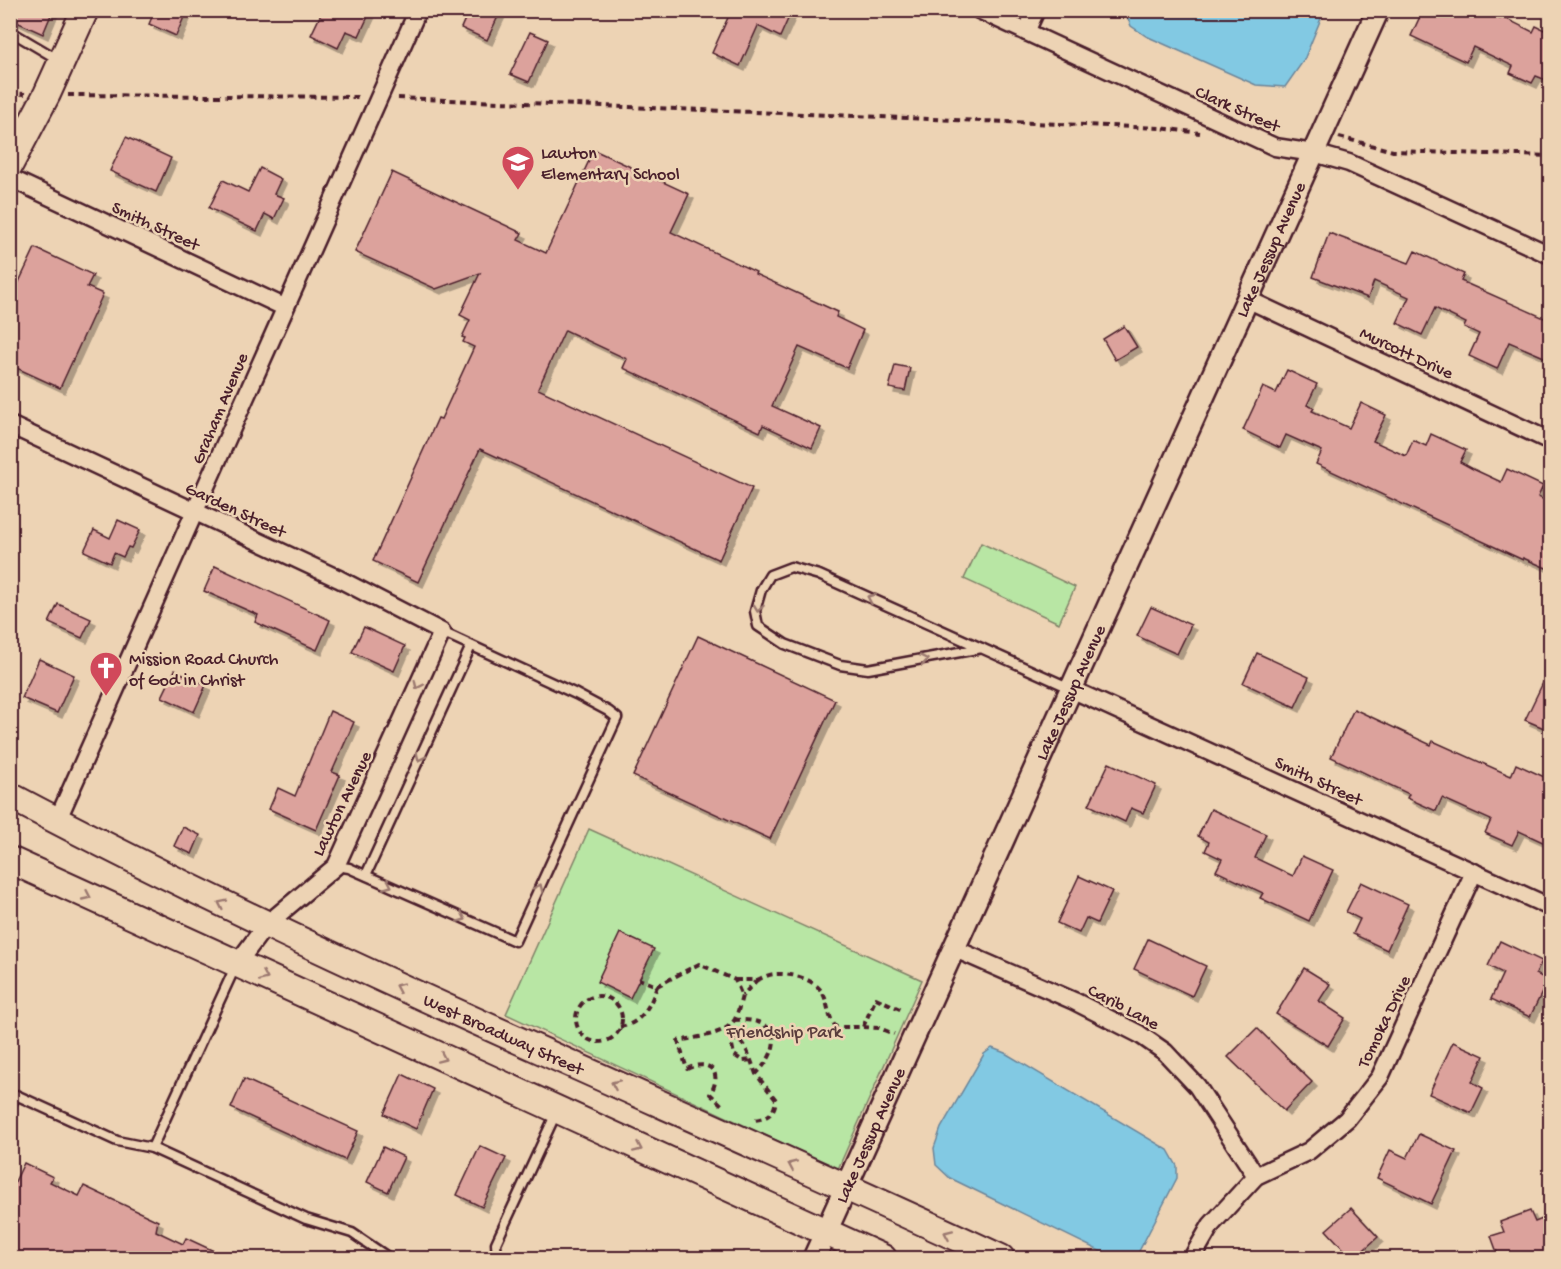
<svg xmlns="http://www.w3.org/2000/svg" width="1561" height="1269" viewBox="0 0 1561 1269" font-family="'Gochi Hand',sans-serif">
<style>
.green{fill:#b8e6a4;stroke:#818268;stroke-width:1.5}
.water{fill:#82c9e3;stroke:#6c8599;stroke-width:1.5}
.building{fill:#dca29c;stroke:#4a1f2b;stroke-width:1.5;filter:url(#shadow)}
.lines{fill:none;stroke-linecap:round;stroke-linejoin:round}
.service-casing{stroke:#4a1f2b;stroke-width:13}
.minor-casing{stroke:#4a1f2b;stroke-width:21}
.tertiary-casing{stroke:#4a1f2b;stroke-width:26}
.primary-casing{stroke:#4a1f2b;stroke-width:30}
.path{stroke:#4a1f2b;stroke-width:4;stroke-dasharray:6 4.5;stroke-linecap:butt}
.service{stroke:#edd3b4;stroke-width:8}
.minor{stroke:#edd3b4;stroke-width:16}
.tertiary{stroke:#edd3b4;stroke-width:21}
.primary{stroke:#edd3b4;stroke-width:26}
.oneway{stroke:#9c7970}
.labels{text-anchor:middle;stroke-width:5;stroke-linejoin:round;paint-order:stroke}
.street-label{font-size:18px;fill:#4a1f2b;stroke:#edd3b4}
.poi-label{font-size:18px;fill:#4a1f2b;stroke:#edd3b4;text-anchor:start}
.park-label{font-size:18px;fill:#5a3d3d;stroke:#edd3b4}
</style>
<defs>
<filter id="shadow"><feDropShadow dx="5" dy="5" stdDeviation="0" flood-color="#0004"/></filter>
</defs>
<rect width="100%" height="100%" fill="#edd3b4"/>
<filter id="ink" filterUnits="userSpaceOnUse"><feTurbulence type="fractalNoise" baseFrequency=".0167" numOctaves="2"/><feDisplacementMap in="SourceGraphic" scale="12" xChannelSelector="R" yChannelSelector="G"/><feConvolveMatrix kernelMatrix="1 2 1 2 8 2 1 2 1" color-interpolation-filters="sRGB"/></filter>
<g filter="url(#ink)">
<g class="green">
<polygon points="981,543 1075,587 1059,623 964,579"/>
<polygon points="589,829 922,980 838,1169 506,1014"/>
</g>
<g class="water">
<polygon points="1125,11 1324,10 1324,11 1304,60 1285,87 1256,85 1146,36 1131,26"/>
<polygon points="992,1048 1005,1053 1168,1150 1177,1166 1177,1178 1137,1255 1132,1258 1114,1258 950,1178 936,1165 934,1148 941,1128 984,1054"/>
</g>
<g class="building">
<polygon points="10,10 53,10 43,34 10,19"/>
<polygon points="155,10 187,10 176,36 149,24"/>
<polygon points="323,10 371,10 359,36 346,31 338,48 311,35"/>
<polygon points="469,10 501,10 487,40 461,28"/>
<polygon points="724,10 792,10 780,37 758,26 740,66 712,53 730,13"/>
<polygon points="1423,10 1483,10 1500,19 1501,16 1533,32 1536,26 1551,33 1551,82 1536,76 1532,83 1510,73 1513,66 1473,47 1466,62 1411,36"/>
<polygon points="530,32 548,40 529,82 510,74"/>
<polygon points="126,137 171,158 156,192 110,171"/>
<polygon points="594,150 689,194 671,232 756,272 755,274 838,312 836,317 863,330 847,368 799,347 772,406 821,428 812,448 763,425 760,432 623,368 627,359 565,330 538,389 752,488 719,560 480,449 418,582 373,561 438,418 441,419 474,347 463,342 465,338 462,337 470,320 460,315 480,273 436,289 355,252 392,172 522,233 518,240 546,253"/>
<polygon points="260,168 281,179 274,194 284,198 274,219 265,214 257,231 209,208 223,180 248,192"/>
<polygon points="1329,233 1409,263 1415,251 1464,274 1461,281 1551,321 1551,360 1509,342 1497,369 1469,356 1479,334 1464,327 1466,323 1435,308 1422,335 1397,323 1409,297 1374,281 1368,298 1313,277"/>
<polygon points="35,248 93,275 87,287 103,294 60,388 10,365 10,301"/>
<polygon points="1124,326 1137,347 1115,360 1103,339"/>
<polygon points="895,365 910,368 905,391 889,388"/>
<polygon points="1287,370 1317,384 1307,405 1314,408 1312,411 1349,428 1361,403 1386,415 1373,441 1406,456 1413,440 1426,446 1431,434 1466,450 1460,462 1473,469 1501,482 1507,469 1543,486 1538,497 1551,503 1551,570 1523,558 1523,560 1316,464 1322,451 1286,435 1280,448 1243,430 1263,387 1276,393"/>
<polygon points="118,520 140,530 131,548 128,547 123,557 114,553 110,563 84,551 94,530 110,538"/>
<polygon points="215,566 330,620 317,650 255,622 258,615 204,591"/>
<polygon points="58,604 91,619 82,638 49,623"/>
<polygon points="1151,607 1191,625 1177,654 1137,636"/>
<polygon points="364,627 405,646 394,671 352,652"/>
<polygon points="698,636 835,700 770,839 633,776"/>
<polygon points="1257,653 1309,677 1295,707 1243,683"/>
<polygon points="39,659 74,675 57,713 22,698"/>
<polygon points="1551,666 1551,731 1525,720"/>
<polygon points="175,670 206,685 194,712 162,697"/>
<polygon points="1354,709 1431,745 1433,741 1511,776 1516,764 1551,780 1551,835 1547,844 1519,831 1512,845 1485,833 1491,820 1442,798 1436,811 1407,798 1409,794 1331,757"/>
<polygon points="330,711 354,722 332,772 340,775 316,830 269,809 278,788 295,796"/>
<polygon points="1109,763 1156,785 1143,813 1131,808 1125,822 1089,805"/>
<polygon points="1211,809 1266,834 1255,858 1293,876 1302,856 1333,870 1309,921 1260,898 1263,893 1216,871 1222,859 1205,851 1209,842 1198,836"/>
<polygon points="183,827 200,835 192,854 174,846"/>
<polygon points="1079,876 1112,891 1097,923 1086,918 1079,933 1057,923"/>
<polygon points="1361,882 1408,904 1387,950 1353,934 1360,919 1346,912"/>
<polygon points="620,933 654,949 630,998 597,982"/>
<polygon points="1148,939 1206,966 1192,996 1134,969"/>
<polygon points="1500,941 1542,961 1536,974 1548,980 1530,1017 1491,999 1503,973 1488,966"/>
<polygon points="1304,968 1330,984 1319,1001 1345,1018 1328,1046 1276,1014"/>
<polygon points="1257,1028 1312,1082 1284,1111 1228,1057"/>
<polygon points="1453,1042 1484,1056 1472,1082 1483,1088 1471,1113 1429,1094"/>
<polygon points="402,1074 433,1089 416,1129 384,1114"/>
<polygon points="244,1079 358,1131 345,1160 231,1108"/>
<polygon points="1419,1134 1456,1151 1431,1204 1377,1178 1390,1150 1407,1158"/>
<polygon points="480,1146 506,1158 482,1207 457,1195"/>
<polygon points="383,1147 404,1157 388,1192 367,1182"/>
<polygon points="24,1163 53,1177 50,1182 79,1196 84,1186 158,1221 156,1231 183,1244 186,1238 229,1258 10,1258 10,1192"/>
<polygon points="1351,1208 1378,1237 1355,1258 1352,1258 1326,1230"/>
<polygon points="1530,1211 1535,1222 1547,1217 1551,1226 1551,1258 1499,1258 1491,1236 1504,1232 1500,1222"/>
</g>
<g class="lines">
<g class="service-casing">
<g id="service">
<polyline points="10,31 59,60"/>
<polyline points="982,648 868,669 840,665 785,644 758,626 755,611 761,590 770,575 791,567 819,575 1070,688"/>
<polyline points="336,866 349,868 515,941 617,718 608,711 576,694 442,632"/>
<polyline points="366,875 471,646"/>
<polyline points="236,965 152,1148 306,1219 352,1233 389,1258"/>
<polyline points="10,1107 16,1095 117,1141 152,1148"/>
<polyline points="497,1258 496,1243 557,1111"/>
</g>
</g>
<g class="minor-casing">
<g id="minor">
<polyline points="979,10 1275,147 1314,153 1349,163 1550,255"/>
<polyline points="1026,32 1036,10"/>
<polyline points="10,178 284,307"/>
<polyline points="1247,299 1550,441"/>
<polyline points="10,425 339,579 442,632 336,866 266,925 236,965"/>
<polyline points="1071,689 1550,907"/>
<polyline points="57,821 418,10"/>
<polyline points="955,949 1074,1001 1139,1034 1165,1052 1197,1086 1256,1176"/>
<polyline points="1192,1258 1211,1225 1256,1176 1309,1151 1347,1119 1380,1077 1474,872"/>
</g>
</g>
<g class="tertiary-casing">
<g id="tertiary">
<path id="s1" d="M814,1258L1378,10"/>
</g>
</g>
<g class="primary-casing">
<g id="primary">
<polyline points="10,164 47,94 85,10"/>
<path id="s2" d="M10,796C333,967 671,1104 1001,1258"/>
<polyline points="10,860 883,1258"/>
</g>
</g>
<g class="path">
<polyline points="10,93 25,94"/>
<polyline points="68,95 361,97"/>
<polyline points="398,98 1160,128 1200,133"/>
<polyline points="1339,137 1393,151 1550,156"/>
<polyline points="735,980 757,980 742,996"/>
<path d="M757,980C762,978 769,974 775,974C790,973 813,978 822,992C829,1003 827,1017 836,1027H863L876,998L904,1011"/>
<path d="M657,986L699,964L735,980L742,996C740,1003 738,1013 735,1019C725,1036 695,1037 678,1041L687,1069C709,1058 724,1072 710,1094L723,1106"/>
<circle cx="599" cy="1019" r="23"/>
<path d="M734,1020C779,1017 785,1045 756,1074L776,1100C774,1114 768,1118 754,1120"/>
<path d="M620,1027C641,1024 651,1005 657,986L639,979"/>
<path d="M727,1027L728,1033C747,1042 749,1056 756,1074"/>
<polyline points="863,1027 879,1028 894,1034"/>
<polyline points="736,1036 732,1045 734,1055 743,1061 752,1060"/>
</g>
<use href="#service" class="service"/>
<use href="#minor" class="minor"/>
<use href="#tertiary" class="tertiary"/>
<use href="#primary" class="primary"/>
</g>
<defs><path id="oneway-chevron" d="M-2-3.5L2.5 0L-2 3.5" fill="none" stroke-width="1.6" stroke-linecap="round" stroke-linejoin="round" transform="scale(1.5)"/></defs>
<g class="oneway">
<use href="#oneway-chevron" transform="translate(871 598) rotate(-156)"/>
<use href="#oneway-chevron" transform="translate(758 608) rotate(98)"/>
<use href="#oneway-chevron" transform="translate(924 660) rotate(-11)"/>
<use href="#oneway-chevron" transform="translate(418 685) rotate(115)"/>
<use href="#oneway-chevron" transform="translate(420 757) rotate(115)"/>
<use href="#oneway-chevron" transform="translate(388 885) rotate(24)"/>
<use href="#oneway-chevron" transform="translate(539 888) rotate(-65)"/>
<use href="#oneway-chevron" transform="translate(87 896) rotate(25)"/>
<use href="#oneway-chevron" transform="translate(222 904) rotate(-154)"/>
<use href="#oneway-chevron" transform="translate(462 918) rotate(24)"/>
<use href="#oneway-chevron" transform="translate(264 977) rotate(24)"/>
<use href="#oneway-chevron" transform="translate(399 987) rotate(-156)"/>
<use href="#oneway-chevron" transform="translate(442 1058) rotate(24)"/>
<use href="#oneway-chevron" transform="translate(615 1084) rotate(-156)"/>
<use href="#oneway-chevron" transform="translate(638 1148) rotate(24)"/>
<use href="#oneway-chevron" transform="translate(792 1165) rotate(-156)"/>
<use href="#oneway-chevron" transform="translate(948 1234) rotate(-156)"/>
</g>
</g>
<defs>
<g id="school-pin" transform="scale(1.725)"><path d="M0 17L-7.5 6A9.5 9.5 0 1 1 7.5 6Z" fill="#d1495b" stroke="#edd3b4"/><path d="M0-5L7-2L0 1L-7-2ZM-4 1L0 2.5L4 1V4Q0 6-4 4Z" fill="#fff"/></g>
<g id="church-pin" transform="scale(1.725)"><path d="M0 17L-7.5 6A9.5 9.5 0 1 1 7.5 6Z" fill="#d1495b" stroke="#edd3b4"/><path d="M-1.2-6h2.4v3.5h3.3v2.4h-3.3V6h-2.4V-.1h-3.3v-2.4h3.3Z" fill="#fff"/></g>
</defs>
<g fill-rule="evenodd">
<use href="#school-pin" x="518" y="162"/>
<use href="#church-pin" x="106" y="668"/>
</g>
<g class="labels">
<g class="street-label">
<text transform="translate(1238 108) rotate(24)" y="6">Clark Street</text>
<text transform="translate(156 225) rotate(25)" y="6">Smith Street</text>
<text dy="6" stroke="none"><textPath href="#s1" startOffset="1107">Lake Jessup Avenue</textPath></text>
<text transform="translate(1407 352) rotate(25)" y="6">Murcott Drive</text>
<text transform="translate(219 408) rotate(-67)" y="6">Graham Avenue</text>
<text transform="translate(236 509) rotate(25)" y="6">Garden Street</text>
<text dy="6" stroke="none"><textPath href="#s1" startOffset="621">Lake Jessup Avenue</textPath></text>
<text transform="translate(1319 780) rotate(25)" y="6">Smith Street</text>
<text transform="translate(341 803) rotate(-64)" y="6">Lawton Avenue</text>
<text transform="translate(1124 1006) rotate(28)" y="6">Carib Lane</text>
<text transform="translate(1383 1021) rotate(-64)" y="6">Tomoka Drive</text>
<text dy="6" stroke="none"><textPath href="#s2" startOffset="548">West Broadway Street</textPath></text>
<text dy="6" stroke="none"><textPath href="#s1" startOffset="135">Lake Jessup Avenue</textPath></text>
</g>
<g class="poi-label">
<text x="541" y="158">Lawton<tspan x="541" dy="21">Elementary School</tspan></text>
<text x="129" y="664">Mission Road Church<tspan x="129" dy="21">of God in Christ</tspan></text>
</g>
<g class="park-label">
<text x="784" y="1037">Friendship Park</text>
</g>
</g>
<rect width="1561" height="1269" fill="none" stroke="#edd3b4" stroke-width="36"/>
<rect x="18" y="18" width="1525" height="1233" fill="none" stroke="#4a1f2b" stroke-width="2" filter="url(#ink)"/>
</svg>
